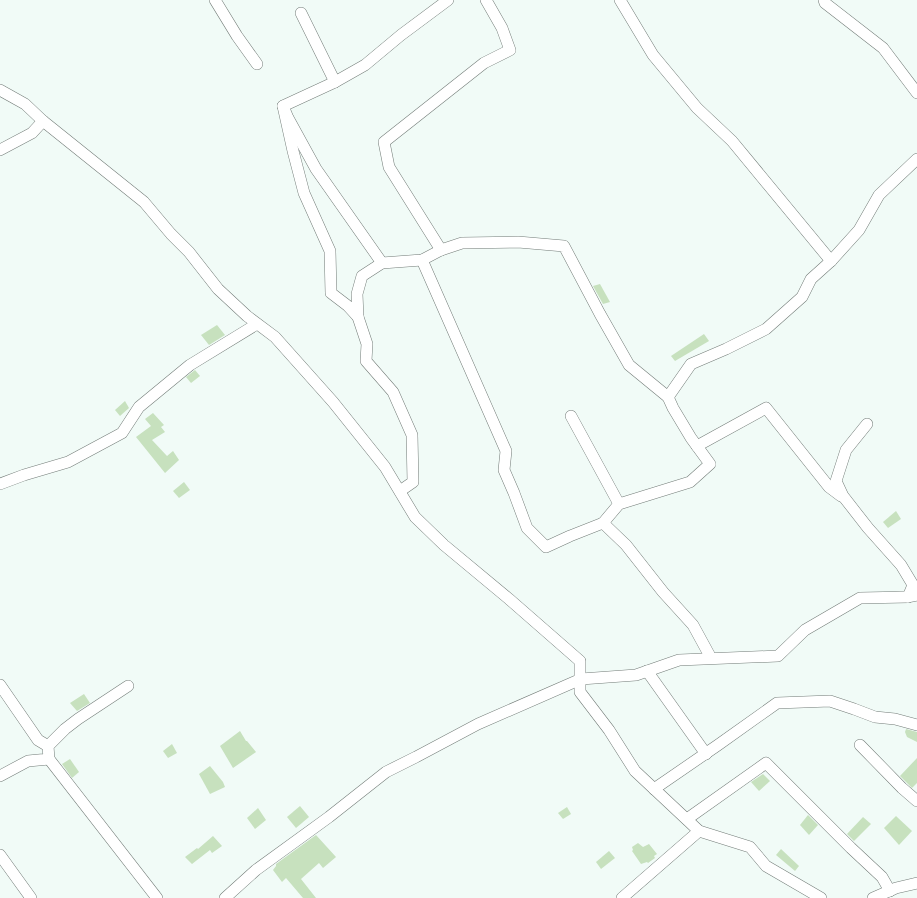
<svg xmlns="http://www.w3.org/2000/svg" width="917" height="898" viewBox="0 0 917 898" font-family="Barlow,sans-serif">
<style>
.building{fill:#c7e1be}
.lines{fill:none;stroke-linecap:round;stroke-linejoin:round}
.minor-casing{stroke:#737c78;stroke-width:12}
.minor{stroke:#fff;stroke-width:11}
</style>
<rect width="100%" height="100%" fill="#f1fbf7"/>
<g class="building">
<polygon points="600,284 610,302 603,304 593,286"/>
<polygon points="217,325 225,335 209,345 201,335"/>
<polygon points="704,334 709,341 675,361 671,356"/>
<polygon points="195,370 200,376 191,383 186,377"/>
<polygon points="125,401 129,408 120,416 115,410"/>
<polygon points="153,413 164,425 161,427 165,432 152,440 167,456 173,451 179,460 165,473 136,437 151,426 145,419"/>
<polygon points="184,482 190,490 179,498 173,491"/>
<polygon points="896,511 901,519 888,528 883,522"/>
<polygon points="84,694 90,703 77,711 70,703"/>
<polygon points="906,729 917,732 917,742 907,737 905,732"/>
<polygon points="240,731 246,741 247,741 256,752 233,768 220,746"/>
<polygon points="172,744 177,753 168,758 163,751"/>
<polygon points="917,758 917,783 912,788 900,776"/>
<polygon points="70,759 79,772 72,778 62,764"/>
<polygon points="210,766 223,782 225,787 210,794 199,774"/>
<polygon points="763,774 770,781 759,791 751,782"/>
<polygon points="300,806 309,817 296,828 287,817"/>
<polygon points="567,807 571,814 563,819 558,813"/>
<polygon points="258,808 266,820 255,829 247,818"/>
<polygon points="808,815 818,825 809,835 800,825"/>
<polygon points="896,816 912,831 899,845 884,828"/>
<polygon points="863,817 871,824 854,841 847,834"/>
<polygon points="316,835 336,857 323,868 319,863 301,879 316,898 303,898 286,878 282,882 273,870 276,866 276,864"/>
<polygon points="213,836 222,846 212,853 210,850 192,864 185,857 197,848 198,849"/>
<polygon points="638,843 643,847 649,844 657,854 654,856 655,858 648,863 647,862 641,864 632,851 633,850 632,847"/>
<polygon points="781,849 799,866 795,871 776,855"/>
<polygon points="609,851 615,858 601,869 596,862"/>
</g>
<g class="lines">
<g class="minor-casing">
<g id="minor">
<polyline points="215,0 237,36 257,64"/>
<polyline points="620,0 653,55 697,108 732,141 831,261"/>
<polyline points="824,0 825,3 883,48 917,93"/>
<polyline points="301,13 335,82 365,65 401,35 448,0"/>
<polyline points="335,82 283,106 288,118 316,169 382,263"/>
<polyline points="0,90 25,104 43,121 144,202 171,234 189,252 218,289 247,316 275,337 333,402 385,467 415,517 444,545 509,599 580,661 580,692 609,730 635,771 699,831 750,847 766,866 821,898"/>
<polyline points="283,106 293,151 304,193 330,251 331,293 348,306 358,317 367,344 366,361 393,392 412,435 413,482 400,491"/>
<polyline points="0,150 32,133 43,121"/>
<polyline points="441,250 389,167 384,142 484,63 510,50 502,28 486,0"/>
<polyline points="422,260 506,451 504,470 514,493 527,528 546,547 570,536 603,523 626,545 663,592 693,625 711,658"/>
<polyline points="358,317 357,294 362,276 382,263 422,260 441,250 462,243 518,242 564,246 600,314 629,365 668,397 673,408 691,438 710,464 690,482 619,504 603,523"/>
<polyline points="668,397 691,364 726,349 766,329 802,297 811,279 831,261 859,230 879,195 917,159"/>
<polyline points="571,416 619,504"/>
<polyline points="867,424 846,450 836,481 843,496 868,528 901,565 913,585 908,597"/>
<polyline points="697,446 766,408 829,487 841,496"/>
<polyline points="0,484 24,475 68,462 122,433 139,407 190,365 257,324"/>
<polyline points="647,671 706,754"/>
<polyline points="0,685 38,740 48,746"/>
<polyline points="860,745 902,788 917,801"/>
<polyline points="49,759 157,898"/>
<polyline points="0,776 28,761 49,759 48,746 65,729 78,719 128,686"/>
<polyline points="654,789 718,745 777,703 830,701 854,709 875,717 895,719 917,725"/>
<polyline points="687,819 766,763 851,848 882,877 890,891"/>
<polyline points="0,855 31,898"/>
<polyline points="225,898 256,870 329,817 386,772 416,757 478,724 581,679 636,675 679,660 778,656 805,630 860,598 908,597 917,595"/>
<polyline points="622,898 699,831"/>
<polyline points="873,898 896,888 917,883"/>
</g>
</g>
<use href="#minor" class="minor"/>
</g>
</svg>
